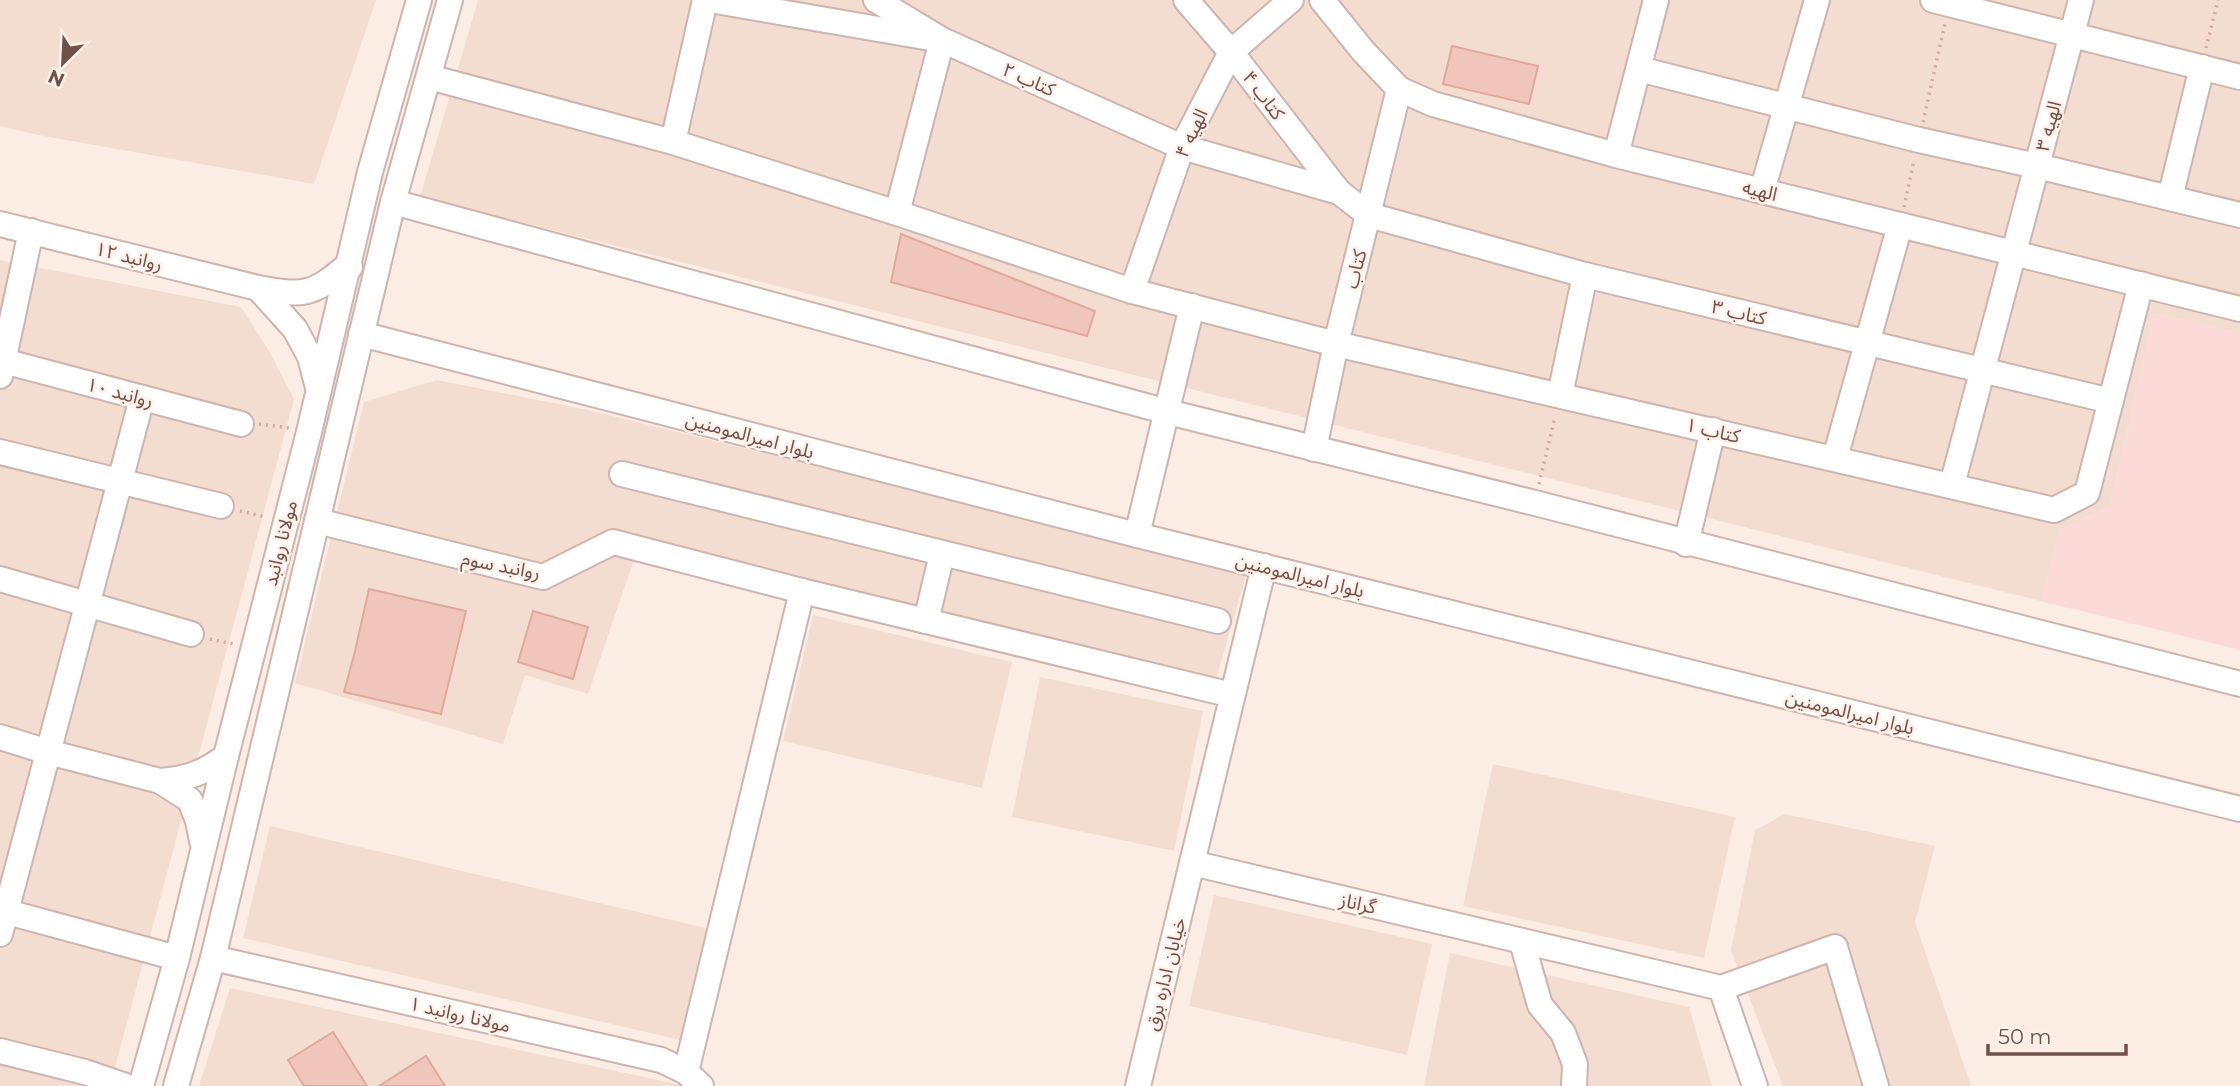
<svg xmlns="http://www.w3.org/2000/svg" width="2240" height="1086" viewBox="0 0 2240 1086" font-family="Montserrat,'Noto Sans Arabic',sans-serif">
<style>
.residential{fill:#f3ddd1}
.commercial{fill:#fbdad7}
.building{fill:#f0c5bb;stroke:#e2a89c;stroke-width:2}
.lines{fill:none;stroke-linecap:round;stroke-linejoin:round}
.minor-casing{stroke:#ceb4ad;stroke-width:28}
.path{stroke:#d5a89f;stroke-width:3.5;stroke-dasharray:2 5;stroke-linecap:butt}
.minor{stroke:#fff;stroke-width:24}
.labels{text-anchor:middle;stroke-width:5;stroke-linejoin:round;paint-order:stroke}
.street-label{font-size:19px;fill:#72504a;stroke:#fef1e9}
</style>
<rect width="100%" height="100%" fill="#fbede3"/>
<g class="residential">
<polygon points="0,0 376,0 314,184 38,135 0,126"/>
<polygon points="478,0 2240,0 2240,333 2154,313 2110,506 2060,530 2041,601 420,197"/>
<polygon points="0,260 241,307 269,351 294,399 110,1086 0,1086"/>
<polygon points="437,380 588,410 1247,572 1215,683 640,542 588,694 525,675 503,744 295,683 364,402"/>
<polygon points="813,615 1012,662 982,788 783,741"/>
<polygon points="1040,677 1203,711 1174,851 1012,817"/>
<polygon points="1493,764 1735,817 1704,958 1463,906"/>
<polygon points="1785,814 1935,846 1915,922 1971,1086 1783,1086 1731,950 1755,830"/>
<polygon points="270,826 706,928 680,1040 243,938"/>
<polygon points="1214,895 1432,944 1407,1055 1189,1006"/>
<polygon points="1450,953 1689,1007 1712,1086 1424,1086"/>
<polygon points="230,988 681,1085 682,1086 199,1086"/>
</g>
<polygon class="commercial" points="2154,313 2240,333 2240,650 2041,601 2060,530 2110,506"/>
<g class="building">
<polygon points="1452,46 1538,66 1529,104 1443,84"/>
<polygon points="901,234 1095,311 1087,336 891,282"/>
<polygon points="369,589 466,611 441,714 344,692 355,651"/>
<polygon points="533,611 588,627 573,679 518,662"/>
<polygon points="333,1032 367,1086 304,1086 288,1060"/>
<polygon points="426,1056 445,1086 379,1086"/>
</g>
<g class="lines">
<g class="minor-casing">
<g id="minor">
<polyline points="710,0 942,40 1182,147 1339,192"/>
<polyline points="876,0 942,40 897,213"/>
<polyline points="1186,0 1231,52 1339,192 1369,215 1585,275 2111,401"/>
<polyline points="1322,0 1363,51 1399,89 1433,104 1616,155 2240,309"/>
<polyline points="1933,0 2240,77"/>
<polyline points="1639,69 1919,140 2037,166 2240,215"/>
<polyline points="429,77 673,142 897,213 1132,291 1336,344 2054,510 2087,493 2141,284"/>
<polyline points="673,142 705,0"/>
<polyline points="1616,155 1656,0"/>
<polyline points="1762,191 1817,0"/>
<polyline points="2170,198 2202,67"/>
<polyline points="393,202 1168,412 1535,503 2240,684"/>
<path d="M0,224L258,288C303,296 312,296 347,266L350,267"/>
<polyline points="258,288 295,329 310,357 317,384"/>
<polyline points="1132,291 1182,147 1231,52 1291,0"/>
<polyline points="361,334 1137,535 2240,809"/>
<polyline points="0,360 241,424"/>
<polyline points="0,376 31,231"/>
<polyline points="1560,395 1585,275"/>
<polyline points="1314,449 1336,344 1399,89"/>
<polyline points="0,452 221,506"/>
<polyline points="1835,458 1900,225"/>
<polyline points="622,474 1218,621"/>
<polyline points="1952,485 2081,0"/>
<polyline points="317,521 543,577 613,542 802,591 1232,695"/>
<polyline points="1137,535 1192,306"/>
<polyline points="1686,544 1713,430"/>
<polyline points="1264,566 1192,863 1721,988 1755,1086"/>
<polyline points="0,579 191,634"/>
<polyline points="926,621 942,554"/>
<polyline points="0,737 48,752 160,781 190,800 198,821 202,841"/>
<path d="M160,781C186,779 205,773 226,756"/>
<polyline points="0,910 177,958"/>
<polyline points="0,934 142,398"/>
<polyline points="1522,942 1540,1005 1563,1033 1575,1064 1574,1086"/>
<polyline points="213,958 661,1060 686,1072 701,1086"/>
<polyline points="1721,988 1835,947 1876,1086"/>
<polyline points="0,1051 85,1072 126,1086"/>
<polyline points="686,1072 802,591"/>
<polyline points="141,1086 177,958 226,756 309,432 370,172 419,0"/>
<polyline points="176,1086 213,958 393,202 450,0"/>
<polyline points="1138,1086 1192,863"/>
</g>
</g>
<g class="path">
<polyline points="2206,48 2218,0"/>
<polyline points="1923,122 1945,23"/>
<polyline points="1904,207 1914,160"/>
<polyline points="259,424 289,428"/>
<polyline points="1539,484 1555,417"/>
<polyline points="240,511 266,517"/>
<polyline points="210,639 233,644"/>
</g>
<use href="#minor" class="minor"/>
</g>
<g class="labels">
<g class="street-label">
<text transform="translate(1029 79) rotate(24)" y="7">کتاب ۲</text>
<text transform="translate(1264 95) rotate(53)" y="7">کتاب ۴</text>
<text transform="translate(2048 126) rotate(-75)" y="7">الهیه ۳</text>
<text transform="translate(1191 133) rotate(-65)" y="7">الهیه ۴</text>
<text transform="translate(1760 190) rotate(14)" y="7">الهیه</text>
<text transform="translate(129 256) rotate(14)" y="7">روانبد ۱۲</text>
<text transform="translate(1355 269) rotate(-76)" y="7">کتاب</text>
<text transform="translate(1739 312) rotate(13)" y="7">کتاب ۳</text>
<text transform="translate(120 392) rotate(15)" y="7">روانبد ۱۰</text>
<text transform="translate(1713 430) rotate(13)" y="7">کتاب ۱</text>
<text transform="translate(750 435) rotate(15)" y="7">بلوار امیرالمومنین</text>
<text transform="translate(280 543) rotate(-76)" y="7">مولانا روانبد</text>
<text transform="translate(501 565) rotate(11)" y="7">روانبد سوم</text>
<text transform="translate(1300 575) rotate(14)" y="7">بلوار امیرالمومنین</text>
<text transform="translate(1850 712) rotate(14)" y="7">بلوار امیرالمومنین</text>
<text transform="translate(1358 903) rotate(13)" y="7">گراناز</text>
<text transform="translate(1165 974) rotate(-76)" y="7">خیابان اداره برق</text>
<text transform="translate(460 1014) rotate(13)" y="7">مولانا روانبد ۱</text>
</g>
</g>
<g transform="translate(63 63) rotate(204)" stroke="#fef1e9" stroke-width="5" paint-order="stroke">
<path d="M0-5L12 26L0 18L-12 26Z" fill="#72504a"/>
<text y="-10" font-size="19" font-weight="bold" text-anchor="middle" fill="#72504a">N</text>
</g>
<path d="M1988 1044v10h138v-10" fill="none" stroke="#72504a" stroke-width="3.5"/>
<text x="1998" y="1044" font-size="21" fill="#72504a" stroke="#fef1e9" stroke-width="5" paint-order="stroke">50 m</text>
</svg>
